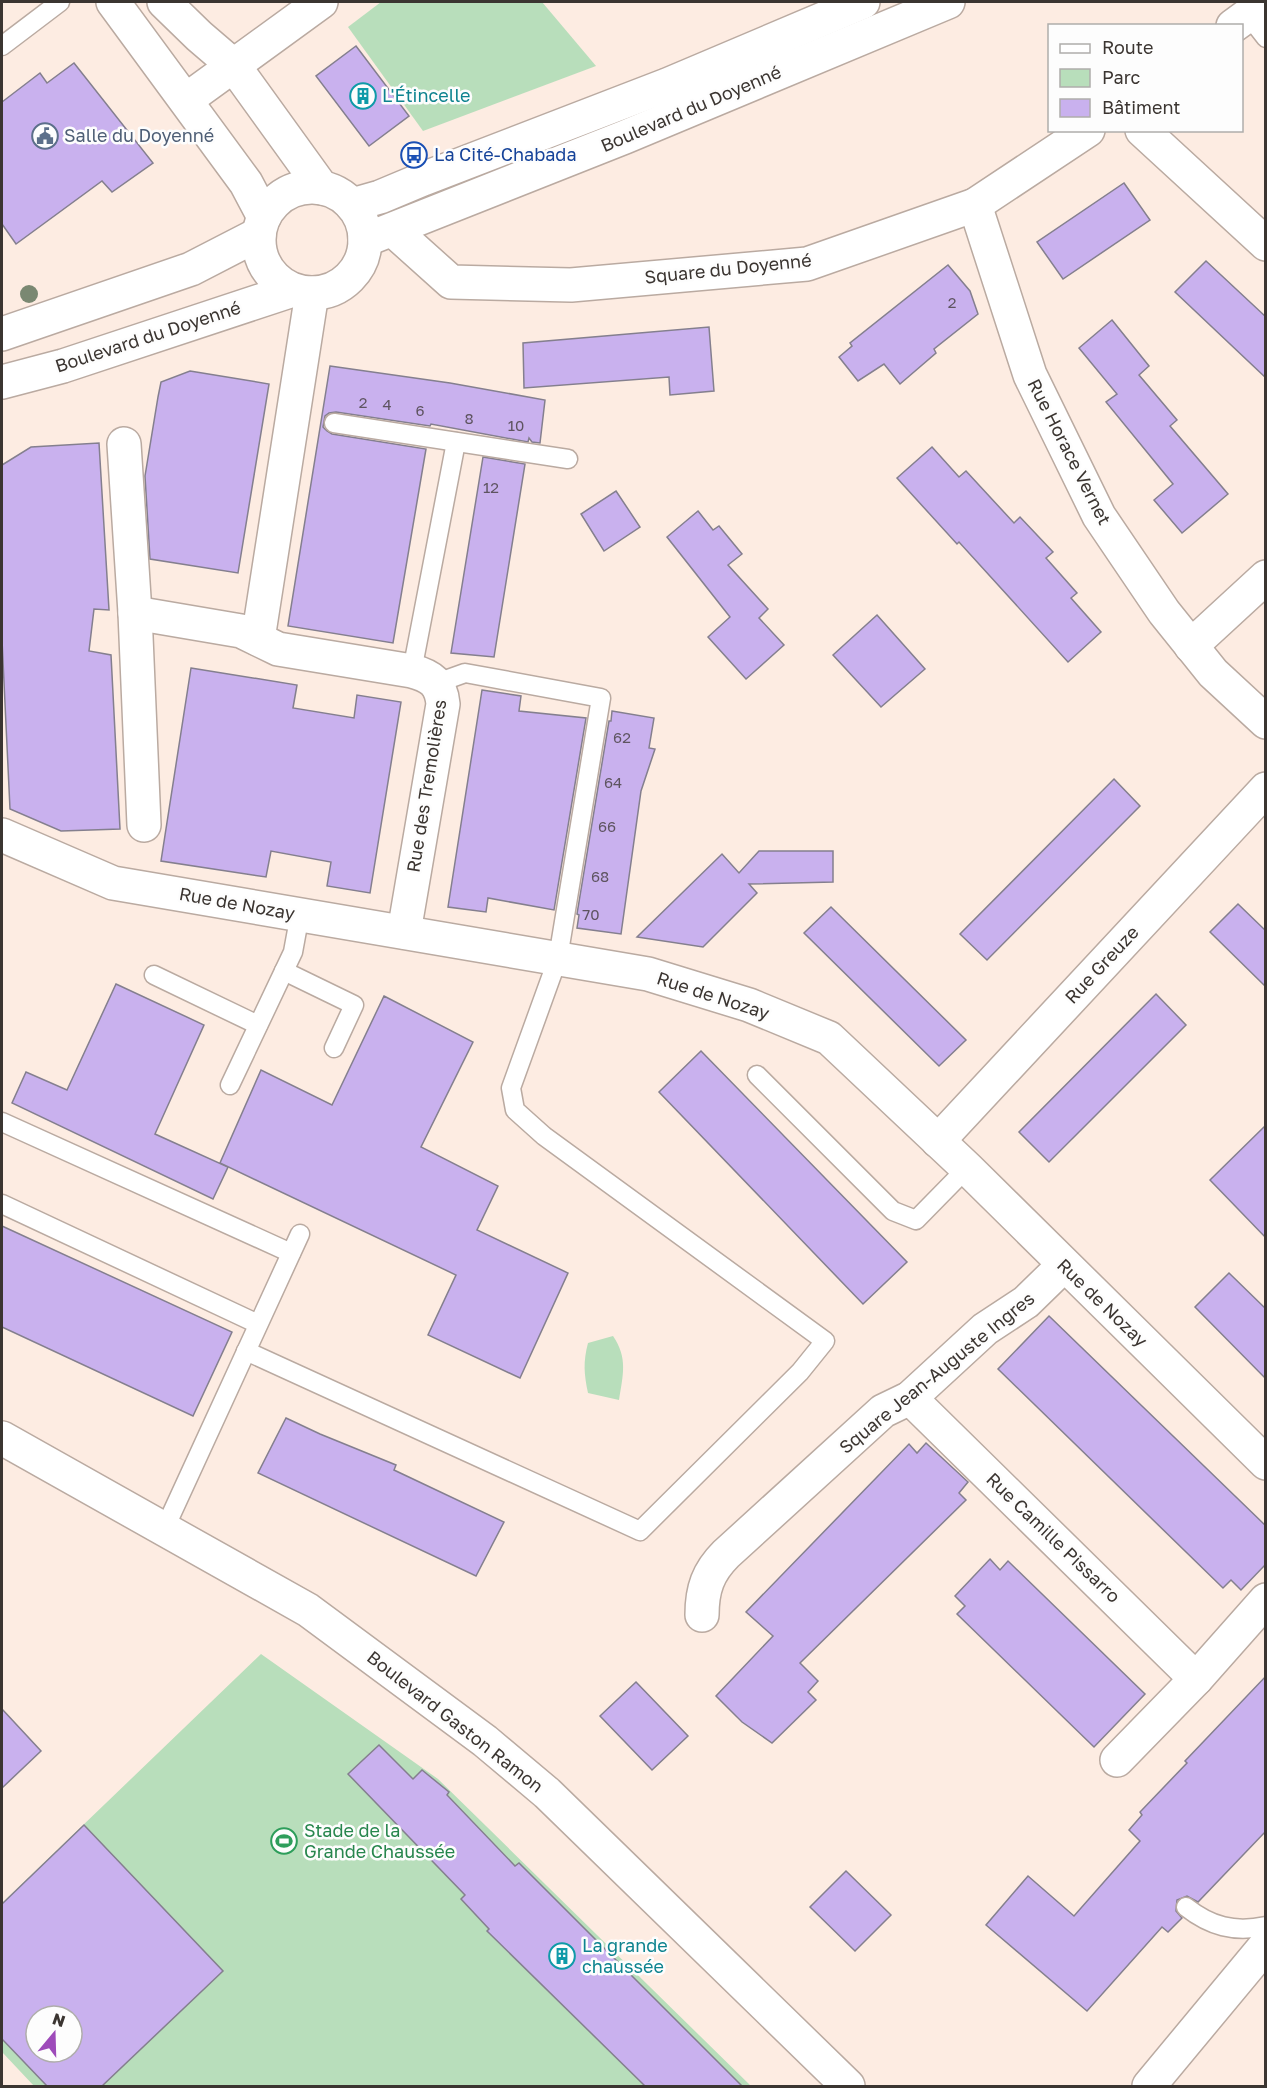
<svg xmlns="http://www.w3.org/2000/svg" width="1267" height="2088" viewBox="0 0 1267 2088" font-family="'Golos Text',sans-serif">
<style>
.green{fill:#b8debb;fill-rule:evenodd}
.building{fill:#c9b1ee;stroke:#847f8e;stroke-width:1.5;fill-rule:evenodd}
.lines{fill:none;stroke-linecap:round;stroke-linejoin:round}
.lane-casing{stroke:#baaaa1;stroke-width:21}
.street-casing{stroke:#baaaa1;stroke-width:36}
.secondary-casing{stroke:#baaaa1;stroke-width:36}
.lane{stroke:#fff;stroke-width:18}
.street{stroke:#fff;stroke-width:33}
.secondary{stroke:#fff;stroke-width:33}
.tree{fill:#7a8872}
.labels{text-anchor:middle;stroke-width:5;stroke-linejoin:round;paint-order:stroke}
.number-label{font-size:15px;fill:#5e5460}
.culture-label{font-size:18px;fill:#0d838f;stroke:#fdfdfd;text-anchor:start}
.street-label{font-size:18px;fill:#3b3531;stroke:#fdfdfd}
.service-label{font-size:18px;fill:#4e5e75;stroke:#fdfdfd;text-anchor:start}
.transit-label{font-size:18px;fill:#164399;stroke:#fdfdfd;text-anchor:start}
.leisure-label{font-size:18px;fill:#27864d;stroke:#fdfdfd;text-anchor:start}
</style>
<rect width="100%" height="100%" fill="#fdece2"/>
<g class="green">
<polygon points="381,2 542,2 596,66 423,131 348,27"/>
<path d="M613,1336C628,1358 623,1375 619,1400L588,1393C584,1374 583,1362 588,1343Z"/>
<path d="M261,1654L438,1779L751,2086H34L2,2052V1903ZM36,2016H72V2052H36Z"/>
</g>
<g class="building">
<polygon points="356,46 409,116 369,146 316,76"/>
<polygon points="74,63 153,163 112,192 102,181 16,244 2,224 2,102 40,73 47,83"/>
<polygon points="1124,183 1150,220 1063,279 1037,242"/>
<polygon points="1206,261 1266,317 1266,378 1175,292"/>
<polygon points="948,265 970,291 978,314 934,349 936,353 900,384 884,364 858,381 839,357 852,346 850,343"/>
<polygon points="1112,320 1149,366 1139,375 1177,420 1170,426 1228,494 1182,533 1154,500 1173,484 1106,402 1117,394 1079,348"/>
<polygon points="709,327 714,391 670,395 669,377 524,388 523,343"/>
<polygon points="330,366 450,383 545,400 540,443 532,442 529,438 528,442 431,424 430,426 336,412 329,413 325,416 323,427 327,431 332,434 426,449 393,643 288,626"/>
<polygon points="190,371 269,384 238,573 150,559 145,476 158,397 161,382"/>
<polygon points="99,443 109,610 94,609 89,651 111,655 120,829 61,831 10,809 2,640 2,465 31,447"/>
<polygon points="932,447 959,477 966,471 1014,523 1020,517 1053,552 1046,558 1077,593 1071,598 1101,632 1068,662 959,542 957,544 897,478"/>
<polygon points="483,457 525,464 494,657 451,653"/>
<polygon points="616,491 640,527 604,551 581,514"/>
<polygon points="698,511 713,530 719,526 742,554 728,565 768,609 759,618 784,645 746,679 708,637 730,617 667,537"/>
<polygon points="877,615 925,669 881,707 833,655"/>
<polygon points="191,668 297,685 293,708 354,718 357,695 401,702 370,893 327,886 331,862 271,851 266,877 161,861"/>
<polygon points="482,690 521,696 519,711 586,718 554,910 488,898 486,912 448,907"/>
<polygon points="612,711 654,718 649,748 655,749 641,791 621,934 577,928 579,915 577,914 609,721 611,721"/>
<polygon points="1114,779 1140,806 987,960 960,934"/>
<polygon points="759,851 833,851 833,882 749,884 757,893 703,947 637,937 722,854 739,873"/>
<polygon points="1238,904 1266,931 1266,987 1210,932"/>
<polygon points="831,907 966,1040 939,1066 804,933"/>
<polygon points="116,984 204,1025 155,1134 228,1167 213,1199 12,1103 26,1072 67,1090"/>
<polygon points="1156,994 1186,1025 1049,1162 1019,1132"/>
<polygon points="384,996 473,1042 421,1147 498,1186 477,1230 568,1273 520,1378 428,1335 456,1275 220,1163 261,1070 332,1105"/>
<polygon points="701,1051 907,1262 863,1304 659,1092"/>
<polygon points="1266,1125 1266,1238 1210,1180"/>
<polygon points="2,1226 232,1332 193,1416 2,1327"/>
<polygon points="1229,1273 1266,1309 1266,1379 1195,1307"/>
<polygon points="1049,1316 1266,1526 1266,1564 1241,1590 1231,1580 1223,1588 998,1369"/>
<polygon points="286,1418 320,1434 396,1465 394,1470 504,1522 476,1576 258,1473"/>
<polygon points="926,1443 968,1482 959,1493 966,1500 800,1663 818,1681 808,1692 816,1700 772,1743 742,1722 716,1696 773,1636 746,1612 909,1444 917,1453"/>
<polygon points="990,1559 1000,1570 1008,1561 1145,1694 1094,1747 957,1614 965,1606 955,1596"/>
<polygon points="1266,1676 1266,1831 1198,1902 1187,1896 1177,1900 1176,1911 1182,1918 1168,1932 1162,1927 1087,2011 986,1925 1028,1876 1074,1916 1140,1841 1129,1830 1142,1815 1140,1812 1187,1763 1185,1761"/>
<polygon points="636,1682 688,1736 652,1770 600,1716"/>
<polygon points="2,1709 41,1751 2,1788"/>
<polygon points="379,1745 413,1779 422,1770 449,1792 447,1795 515,1866 519,1863 742,2086 645,2086 487,1931 489,1929 461,1899 465,1895 348,1774"/>
<path d="M84,1825L223,1971L102,2086H47L2,2039V1904ZM36,2016H72V2052H36Z"/>
<polygon points="846,1871 891,1915 855,1951 810,1907"/>
</g>
<g class="lines">
<g class="lane-casing">
<g id="lane">
<polyline points="1248,15 1266,38"/>
<polyline points="2,46 60,2"/>
<polyline points="334,423 568,459"/>
<polyline points="412,671 456,442"/>
<polyline points="284,971 354,1005 334,1048"/>
<polyline points="154,975 258,1025"/>
<polyline points="757,1075 893,1211 916,1220 967,1168"/>
<polyline points="230,1085 293,952 300,914"/>
<polyline points="2,1122 291,1253"/>
<polyline points="2,1204 258,1324"/>
<polyline points="246,1351 640,1531 800,1372 825,1341 544,1136 515,1110 511,1088 558,958 601,698 465,673 437,683"/>
<polyline points="165,1528 300,1234"/>
<path d="M1186,1907C1210,1926 1234,1933 1266,1926"/>
</g>
</g>
<g class="street-casing">
<g id="street">
<polyline points="113,2 246,183 264,217"/>
<polyline points="164,2 199,36 234,66 322,188"/>
<polyline points="1233,26 1266,2"/>
<polyline points="186,100 321,2"/>
<polyline points="1142,130 1266,244"/>
<polyline points="975,205 1030,375 1099,516 1164,612 1213,673 1266,722"/>
<polyline points="393,230 451,282 571,285 807,264 975,205 1088,130"/>
<polyline points="124,444 135,613 144,825"/>
<path d="M135,613L241,631L278,649L412,671C431,676 441,683 443,704L404,932"/>
<polyline points="258,639 312,293"/>
<polyline points="1191,646 1266,577"/>
<polyline points="2,835 113,883 648,974 749,1005 829,1038 967,1168 1266,1463"/>
<polyline points="938,1141 1266,789"/>
<polyline points="910,1398 1196,1679 1266,1600"/>
<path d="M702,1615C702,1589 708,1572 726,1554L883,1411L910,1398L985,1329L1026,1302L1064,1265"/>
<polyline points="1117,1760 1196,1679"/>
</g>
</g>
<g class="secondary-casing">
<g id="secondary">
<circle cx="312" cy="240" r="53"/>
<polyline points="352,205 380,197 423,179 667,85 863,2"/>
<polyline points="365,240 625,137 948,2"/>
<polyline points="2,334 191,269 259,234"/>
<polyline points="2,382 63,366 293,290"/>
<polyline points="2,1438 308,1610 485,1741 547,1793 848,2086"/>
<polyline points="1149,2086 1266,1945"/>
</g>
</g>
<use href="#lane" class="lane"/>
<use href="#street" class="street"/>
<use href="#secondary" class="secondary"/>
</g>
<circle class="tree" cx="29" cy="294" r="9"/>
<defs>
<g id="building-ring" transform="scale(1.35)"><circle r="9.5" fill="#fdfdfd" stroke="#0f9aa8" stroke-width="1.5"/><path d="M-4-6H4V6H1V3H-1V6H-4ZM-2.5-4.3h1.7v1.8h-1.7ZM.8-4.3h1.7v1.8H.8ZM-2.5-1h1.7V.8h-1.7ZM.8-1h1.7V.8H.8Z" fill="#0f9aa8"/></g>
<g id="civic-ring" transform="scale(1.35)"><circle r="9.5" fill="#fdfdfd" stroke="#5c6f8a" stroke-width="1.5"/><path d="M-.6-6.5H3V-4.5H.6V-3L4-1V1h2V6H-6V1h2V-1L-.6-3ZM-1.2 2.5V6h2.4V2.5Z" fill="#5c6f8a"/></g>
<g id="bus-ring" transform="scale(1.35)"><circle r="9.5" fill="#fdfdfd" stroke="#1a4fb4" stroke-width="1.5"/><path d="M-5-6H5V4H4V6H2V4H-2V6H-4V4H-5ZM-3.5-4V0h7V-4ZM-3.5 1.2v1.5H-2V1.2ZM2 1.2v1.5H3.5V1.2Z" fill="#1a4fb4"/></g>
<g id="stadium-ring" transform="scale(1.35)"><circle r="9.5" fill="#fdfdfd" stroke="#2e9e5b" stroke-width="1.5"/><path d="M0-5a6.5 5 0 1 0 0 10a6.5 5 0 1 0 0-10ZM-3.5-1.8h7v3.6h-7Z" fill="#2e9e5b"/></g>
</defs>
<g fill-rule="evenodd">
<use href="#building-ring" x="363" y="96"/>
<use href="#civic-ring" x="45" y="136"/>
<use href="#bus-ring" x="414" y="155"/>
<use href="#stadium-ring" x="284" y="1841"/>
<use href="#building-ring" x="562" y="1956"/>
</g>
<g class="labels">
<g class="number-label">
<text x="952" y="308">2</text>
<text x="363" y="408">2</text>
<text x="387" y="410">4</text>
<text x="420" y="416">6</text>
<text x="469" y="424">8</text>
<text x="516" y="431">10</text>
<text x="491" y="493">12</text>
<text x="622" y="743">62</text>
<text x="613" y="788">64</text>
<text x="607" y="832">66</text>
<text x="600" y="882">68</text>
<text x="591" y="920">70</text>
</g>
<g class="culture-label">
<text x="382" y="102">L'Étincelle</text>
<text x="582" y="1952">La grande<tspan x="582" dy="21">chaussée</tspan></text>
</g>
<g class="street-label">
<text transform="translate(691 109) rotate(-23)" y="6">Boulevard du Doyenné</text>
<text transform="translate(728 269) rotate(-6)" y="6">Square du Doyenné</text>
<text transform="translate(148 337) rotate(-18)" y="6">Boulevard du Doyenné</text>
<text transform="translate(1069 452) rotate(63)" y="6">Rue Horace Vernet</text>
<text transform="translate(427 786) rotate(-81)" y="6">Rue des Tremolières</text>
<text transform="translate(237 904) rotate(10)" y="6">Rue de Nozay</text>
<text transform="translate(1102 965) rotate(-47)" y="6">Rue Greuze</text>
<text transform="translate(713 996) rotate(18)" y="6">Rue de Nozay</text>
<text transform="translate(1102 1303) rotate(44)" y="6">Rue de Nozay</text>
<text transform="translate(937 1373) rotate(-39)" y="6">Square Jean-Auguste Ingres</text>
<text transform="translate(1053 1538) rotate(44)" y="6">Rue Camille Pissarro</text>
<text transform="translate(455 1722) rotate(38)" y="6">Boulevard Gaston Ramon</text>
</g>
<g class="service-label">
<text x="64" y="142">Salle du Doyenné</text>
</g>
<g class="transit-label">
<text x="434" y="161">La Cité-Chabada</text>
</g>
<g class="leisure-label">
<text x="304" y="1837">Stade de la<tspan x="304" dy="21">Grande Chaussée</tspan></text>
</g>
</g>
<rect width="1267" height="2088" fill="none" stroke="#3b3531" stroke-width="6"/>
<rect x="1048" y="24" width="195" height="108" fill="#fdfdfd" stroke="#afadab" stroke-width="1.5"/>
<rect x="1060" y="44" width="30" height="9" fill="#ffffff" stroke="#afadab" stroke-width="1.5"/>
<text x="1102" y="54" font-size="18" fill="#3b3531">Route</text>
<rect x="1060" y="69" width="30" height="18" fill="#b8debb" stroke="#afadab" stroke-width="1.5"/>
<text x="1102" y="84" font-size="18" fill="#3b3531">Parc</text>
<rect x="1060" y="99" width="30" height="18" fill="#c9b1ee" stroke="#afadab" stroke-width="1.5"/>
<text x="1102" y="114" font-size="18" fill="#3b3531">Bâtiment</text>
<g transform="translate(54 2034) rotate(19)"><circle r="28" fill="#fdfdfd" stroke="#afadab" stroke-width="1.5"/>
<path d="M0-4.5L10 22L0 15L-10 22Z" fill="#9e4bba"/>
<text y="-9" font-size="16" font-weight="bold" text-anchor="middle" fill="#3b3531">N</text>
</g>
</svg>
